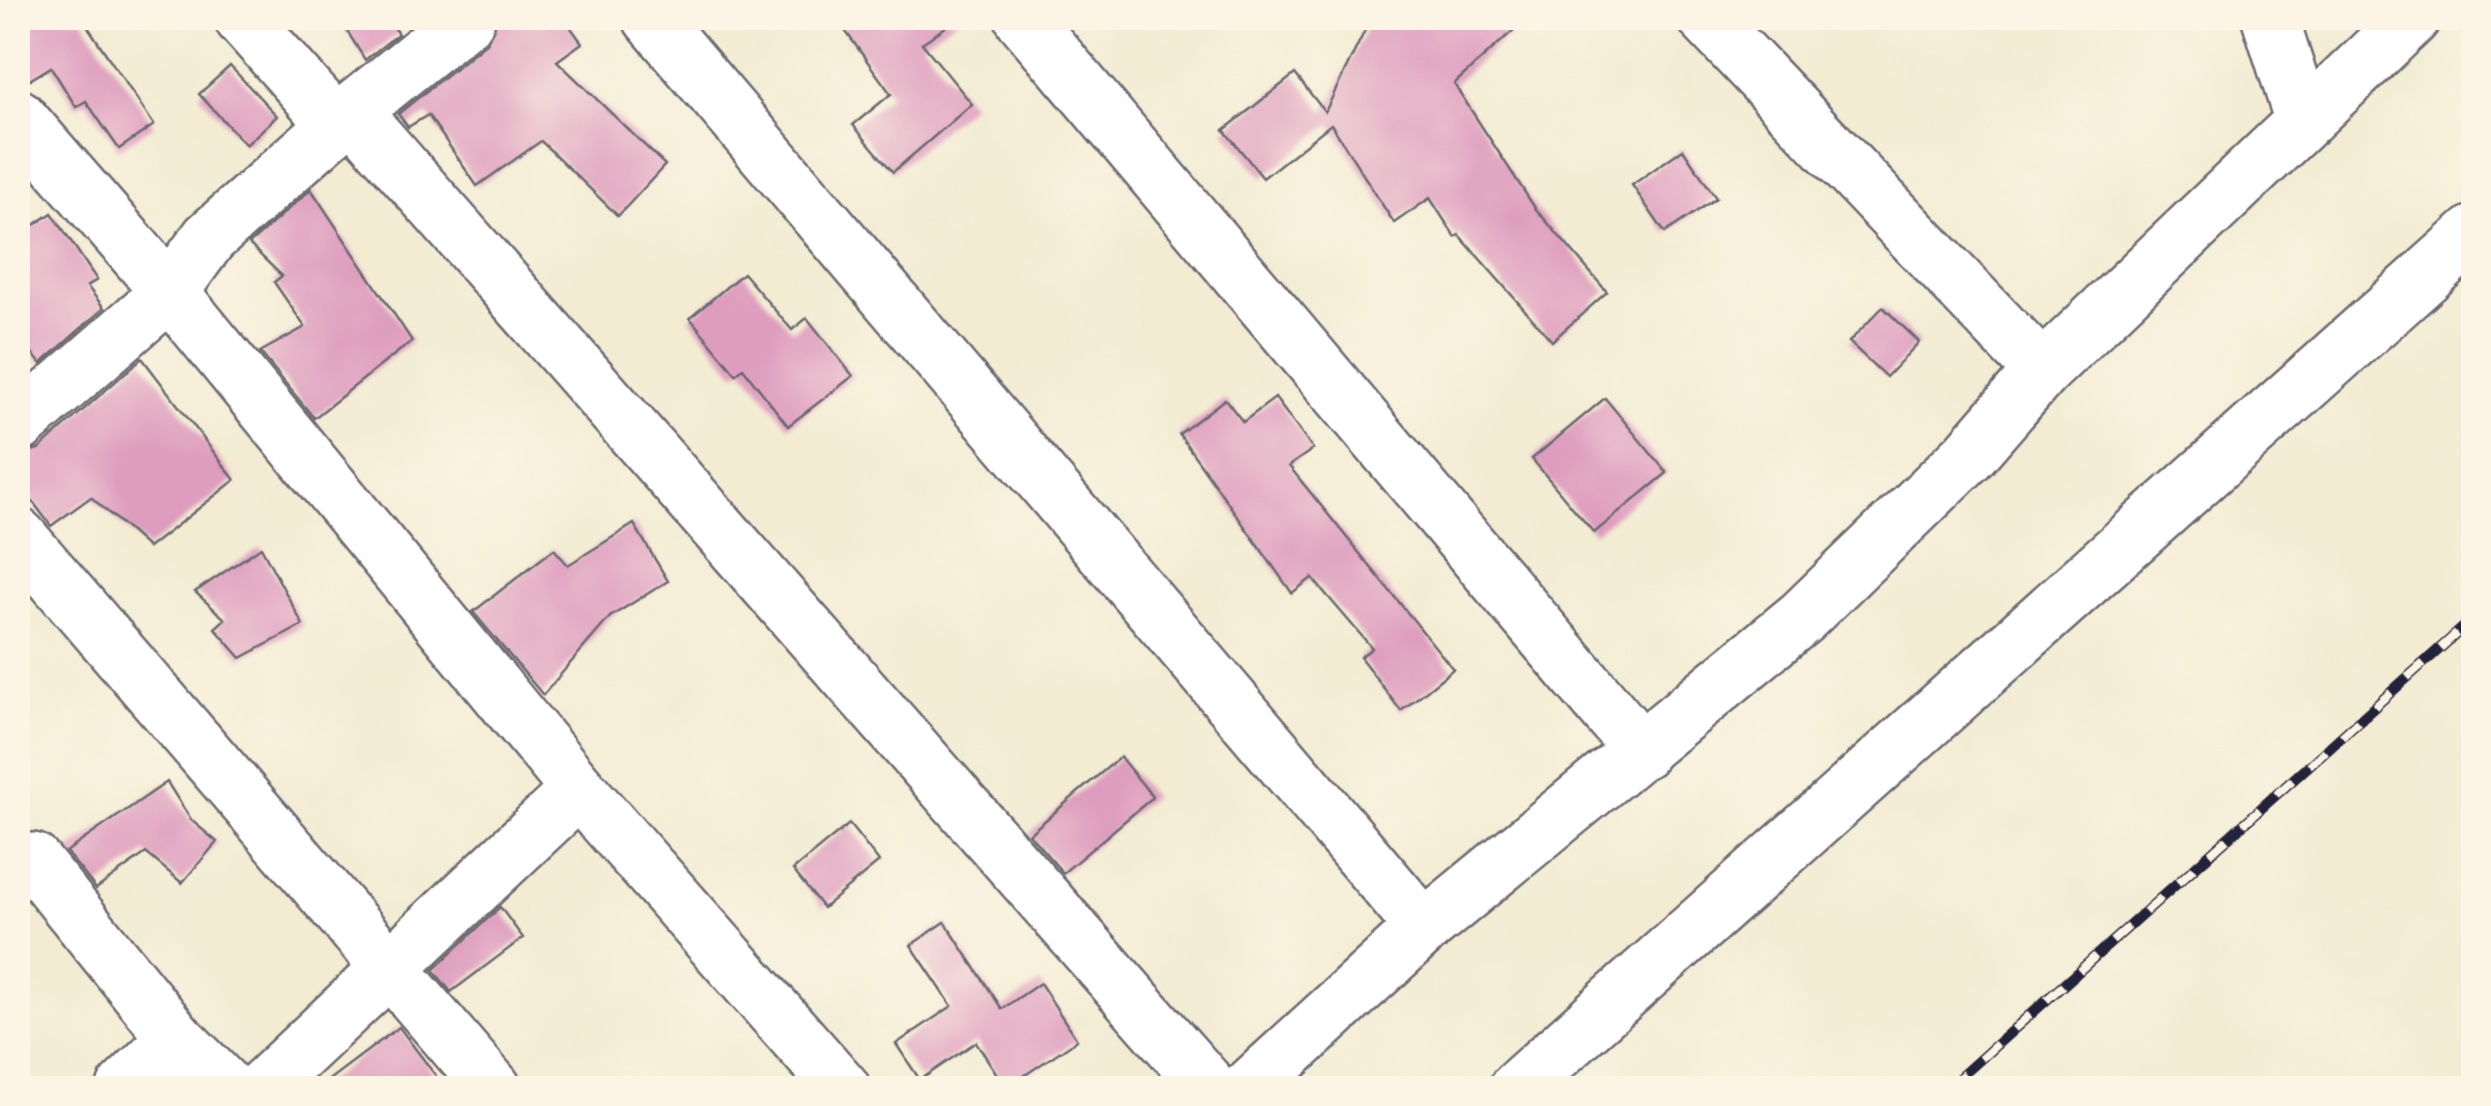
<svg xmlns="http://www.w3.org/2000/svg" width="2491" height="1106" viewBox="0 0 2491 1106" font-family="Itim,sans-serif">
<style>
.building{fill:#de9dbe}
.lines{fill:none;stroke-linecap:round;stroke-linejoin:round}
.minor-casing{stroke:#6b6970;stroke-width:60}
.tertiary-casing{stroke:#6b6970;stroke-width:60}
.minor{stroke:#fff;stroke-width:55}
.tertiary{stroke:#fff;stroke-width:55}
.rail-casing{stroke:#22223b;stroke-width:11}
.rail{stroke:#fcf5e5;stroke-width:8;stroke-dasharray:22;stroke-linecap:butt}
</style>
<rect width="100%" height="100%" fill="#fcf5e5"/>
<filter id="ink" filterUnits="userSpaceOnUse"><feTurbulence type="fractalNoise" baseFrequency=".01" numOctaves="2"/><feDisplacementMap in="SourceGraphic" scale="20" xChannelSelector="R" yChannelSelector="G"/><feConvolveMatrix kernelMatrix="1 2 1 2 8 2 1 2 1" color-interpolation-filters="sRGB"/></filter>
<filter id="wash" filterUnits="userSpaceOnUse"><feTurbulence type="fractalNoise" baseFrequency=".0048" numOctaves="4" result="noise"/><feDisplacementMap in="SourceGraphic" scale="40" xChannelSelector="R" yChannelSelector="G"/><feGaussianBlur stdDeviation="2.25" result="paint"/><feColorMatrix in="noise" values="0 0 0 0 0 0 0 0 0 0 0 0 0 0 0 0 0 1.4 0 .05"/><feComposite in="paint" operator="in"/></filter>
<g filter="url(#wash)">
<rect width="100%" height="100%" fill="#f3ecd3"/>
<g id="blocks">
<g class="building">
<polygon points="18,18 82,18 154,125 119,149 86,101 76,107 51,67 18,87"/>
<polygon points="339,18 387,18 398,34 365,60"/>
<polygon points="498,18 564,18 582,43 557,61 665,165 618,216 541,141 477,186 428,115 408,127 398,114 487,42"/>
<polygon points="836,18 959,18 922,43 972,104 893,172 853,125 891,94"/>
<polygon points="1371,18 1527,18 1454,84 1535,208 1607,292 1552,341 1459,235 1455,237 1430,198 1394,223 1331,124 1263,178 1224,130 1295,74 1325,112"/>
<polygon points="230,66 277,116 246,145 199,94"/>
<polygon points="1683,149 1716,198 1665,233 1632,185"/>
<polygon points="311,189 412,341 314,418 260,352 305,327 274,282 282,276 249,244"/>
<polygon points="52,213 97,280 87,286 104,308 41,364 18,336 18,245 20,235"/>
<polygon points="743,273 792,330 807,318 853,376 788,426 743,368 736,374 690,318"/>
<polygon points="1883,307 1919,342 1886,377 1849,342"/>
<polygon points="142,358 235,480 148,548 91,497 51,526 18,482 18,455 39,449"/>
<polygon points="1275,398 1313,449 1289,466 1453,669 1401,711 1360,657 1372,648 1312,578 1292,593 1179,434 1225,399 1243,422"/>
<polygon points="1605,398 1667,473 1594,533 1532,459"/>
<polygon points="634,524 668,581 610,617 543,695 473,612 554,549 568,565"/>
<polygon points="261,547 303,625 241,658 215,628 225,619 195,592"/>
<polygon points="1120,757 1153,797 1063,873 1029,834"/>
<polygon points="167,782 191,820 217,842 182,883 146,853 96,889 66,852"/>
<polygon points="849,824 879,862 823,908 793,870"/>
<polygon points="500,907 523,938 451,992 433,970"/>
<polygon points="945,922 1002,1009 1040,983 1077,1040 1006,1088 976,1042 920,1080 896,1044 952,1006 911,945"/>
<polygon points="399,1027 445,1088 318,1088"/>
</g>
</g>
</g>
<g filter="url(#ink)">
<use href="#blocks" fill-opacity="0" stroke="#6b6970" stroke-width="2.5"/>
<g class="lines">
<g class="minor-casing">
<g id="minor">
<polyline points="242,18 337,125"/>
<polyline points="651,18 1424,928"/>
<polyline points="1023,18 1642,751"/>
<polyline points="1706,18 2042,371"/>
<polyline points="2270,18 2303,121"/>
<polyline points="352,111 1210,1088"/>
<polyline points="18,117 170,292 579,790 842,1088"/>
<polyline points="18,425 170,292 209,238 352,111 467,18"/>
<polyline points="18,536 493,1088"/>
<polyline points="33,861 176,1038 226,1088"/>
<polyline points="125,1088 176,1038"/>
<polyline points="262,1088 579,790"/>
<polyline points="1249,1088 1424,928 1802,617 1969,455 2042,371 2412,18"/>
</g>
</g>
<g class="tertiary-casing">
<polyline id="tertiary" points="1517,1088 2474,233"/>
</g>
<use href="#minor" class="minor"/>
<use href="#tertiary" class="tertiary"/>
<g class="rail-casing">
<polyline id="rail" points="1948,1088 2474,618"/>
</g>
<use href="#rail" class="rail"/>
</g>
</g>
<rect width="2491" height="1106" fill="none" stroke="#fcf5e5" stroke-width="60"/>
</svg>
